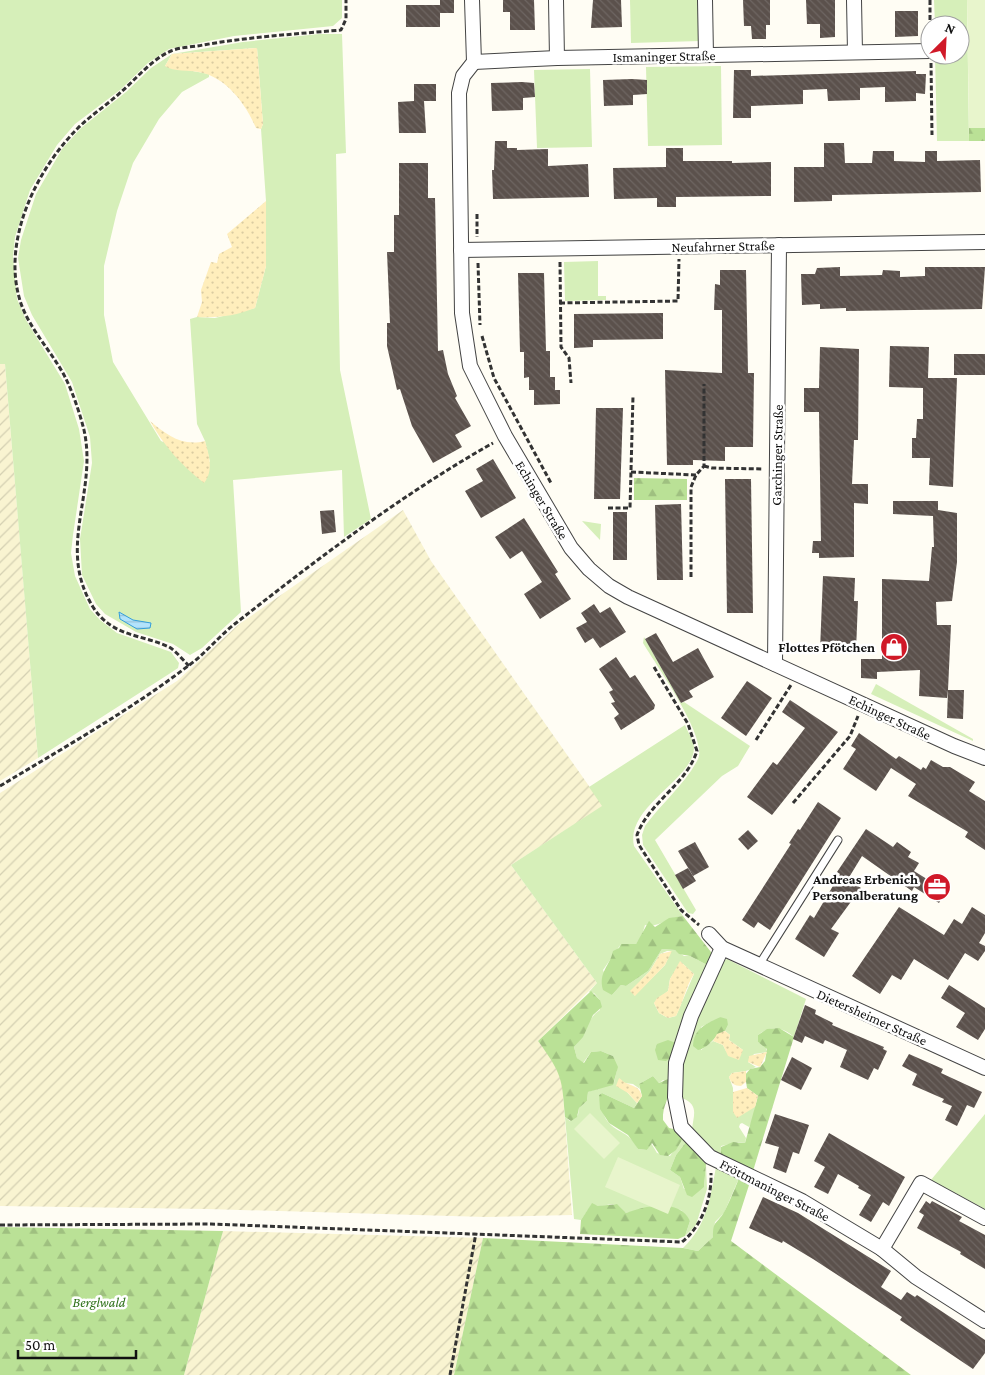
<svg xmlns="http://www.w3.org/2000/svg" width="985" height="1375" viewBox="0 0 985 1375" font-family="'Crimson Pro',serif">
<style>
.farmland{fill:url(#farmland-furrows)}
.grass{fill:#d6efb9;fill-rule:evenodd}
.forest{fill:url(#forest-firs)}
.sand{fill:url(#sand-dots)}
.pitch{fill:#e8f5cc}
.water{fill:url(#water-rules);stroke:#339dda}
.building{fill:url(#building-back-hatch)}
.lines{fill:none;stroke-linecap:round;stroke-linejoin:round}
.service-casing{stroke:#444;stroke-width:9}
.minor-casing{stroke:#444;stroke-width:16}
.path{stroke:#333;stroke-width:3;stroke-dasharray:5 2.5;stroke-linecap:butt}
.service{stroke:#fff;stroke-width:7}
.minor{stroke:#fff;stroke-width:14}
.labels{text-anchor:middle;stroke-width:5;stroke-linejoin:round;paint-order:stroke}
.street-label{font-size:14px;fill:#111;stroke:#fff}
.poi-label{font-size:14px;font-weight:bold;fill:#111;stroke:#fff;text-anchor:end}
.park-label{font-size:14px;font-style:italic;fill:#2e7119;stroke:#fff}
</style>
<defs>
<pattern id="farmland-furrows" width="10" height="10" patternUnits="userSpaceOnUse" patternTransform="scale(1.25)"><rect width="10" height="10" fill="#f9f4d1"/><path d="M-1 1l2-2M0 10L10 0M9 11l2-2" fill="none" stroke="#d4d0b2"/></pattern>
<pattern id="forest-firs" width="22" height="20" patternUnits="userSpaceOnUse" patternTransform="scale(1.25)"><rect width="22" height="20" fill="#bae196"/><path d="M5 1l3.5 6h-7zM16 11l3.5 6h-7z" fill="#9fc080"/></pattern>
<pattern id="sand-dots" width="8" height="8" patternUnits="userSpaceOnUse" patternTransform="scale(1.25)"><rect width="8" height="8" fill="#ffeebc"/><path d="M2 2h.1M6 6h.1" fill="none" stroke="#dacba1" stroke-width="1.8" stroke-linecap="round"/></pattern>
<pattern id="water-rules" width="6" height="5" patternUnits="userSpaceOnUse" patternTransform="scale(1.25)"><rect width="6" height="5" fill="#b3e3fc"/><path d="M0 2.5h6" fill="none" stroke="#99c2d7"/></pattern>
<pattern id="building-back-hatch" width="6" height="6" patternUnits="userSpaceOnUse" patternTransform="scale(1.25)"><rect width="6" height="6" fill="#5b514c"/><path d="M-1 5l2 2M0 0l6 6M5-1l2 2" fill="none" stroke="#6e6662"/></pattern>
</defs>
<rect width="100%" height="100%" fill="#fffdf4"/>
<g class="farmland">
<polygon points="0,364 5,364 38,758 0,781"/>
<polygon points="403,510 431,561 603,806 511,865 597,983 538,1041 555,1064 562,1080 572,1215 486,1217 207,1209 0,1206 0,793 177,681 238,625"/>
<polygon points="223,1231 483,1238 454,1375 184,1375"/>
</g>
<g class="grass">
<polygon points="0,0 342,0 342,18 333,26 234,36 169,49 148,63 120,90 75,124 57,145 30,190 15,237 13,257 17,299 26,320 65,384 79,429 84,461 73,535 71,553 75,576 90,609 100,620 117,633 171,652 179,663 178,668 169,674 38,758 5,364 0,364"/>
<polygon points="630,0 699,0 700,41 631,43"/>
<polygon points="934,0 967,0 969,141 937,141 935,55 960,55 960,25 935,25"/>
<path d="M319,34H342L346,153L336,154L340,370L371,519L344,537L342,470L233,480L241,612L202,648L190,655L173,644L136,632L105,614L96,604L82,575L80,539L92,463L90,437L72,382L32,315L24,296L18,258L21,240L36,194L62,149L81,128L126,92L151,68L172,54L243,42ZM257,48L263,124L261,129L266,201V266L255,308L215,318L197,317L190,319L197,424L205,441L210,462L161,441L113,362L104,315V266L117,211L133,163L159,119L182,92L209,77V74L165,66L172,54Z"/>
<polygon points="721,66 722,145 648,146 646,67"/>
<polygon points="590,69 592,147 537,148 534,70"/>
<polygon points="598,261 598,296 606,296 606,300 565,301 564,262"/>
<polygon points="582,521 601,524 600,540"/>
<path d="M644,637L681,703L684,702L750,746L738,766L722,776L655,840L696,910L693,914L688,913L643,845L642,835L645,826C660,805 687,782 698,759C708,737 656,665 643,643Z"/>
<polygon points="876,684 973,739 973,741 871,694"/>
<path d="M685,725C688,732 693,740 694,747C695,779 625,806 634,846L683,916C668,917 659,928 645,925L642,935L636,944H621L603,970L612,995L621,985L626,986L648,971L662,949L675,950L684,956H690L709,966L671,1083L663,1080L659,1083L653,1076L639,1084L640,1089L633,1084L625,1083V1090L637,1103L634,1108L602,1093L599,1095C601,1104 602,1114 608,1122C618,1134 628,1130 638,1149L647,1150L651,1143L657,1153L670,1156L683,1138L686,1142L676,1155L670,1170L680,1177L684,1189L704,1187L706,1164L707,1189L696,1225L685,1236L690,1221L681,1210L657,1206L626,1213C621,1210 619,1203 612,1204C605,1205 600,1208 592,1204L581,1220L574,1219L565,1117L570,1121L578,1115L579,1108L587,1101L588,1092L614,1082L617,1070L613,1056L601,1051L591,1052L583,1063L577,1058L574,1047C585,1036 587,1018 600,1010V1000L594,993L589,992L597,983L511,865L602,806L589,787ZM667,951H671L665,965L634,996L641,980L650,971L660,954ZM681,962L694,974L676,1016L668,1018L659,1013L654,1003L668,991L670,979Z"/>
<path d="M727,959L806,999L794,1037C784,1027 769,1025 758,1035V1042L766,1047L767,1052L754,1054L748,1062L756,1067L746,1071L732,1073L729,1077L733,1088V1112H746L752,1107H755L754,1118L749,1127L742,1123L740,1124L739,1127L746,1138L745,1143L738,1142L721,1146L720,1157L702,1144L692,1130C693,1116 700,1105 682,1098L680,1064L694,1019L719,964ZM720,1017L728,1025L725,1031L730,1035L729,1040L743,1050L726,1051L723,1045L713,1041L701,1050V1027Z"/>
<polygon points="985,1114 985,1209 931,1180"/>
<path d="M716,1167L739,1178L724,1213L715,1222L713,1237L698,1251L683,1248C707,1225 710,1199 716,1167Z"/>
</g>
<g class="forest">
<rect x="969" y="128" width="16" height="13"/>
<polygon points="634,478 687,479 687,500 634,500"/>
<path d="M683,916L711,952L714,959L709,966L690,956L679,954L675,950L662,949L648,971L626,986L621,985L612,995L603,990C598,972 610,966 613,951L619,948L621,944H636L649,921L655,927L669,918Z"/>
<path d="M591,991L600,1000L602,1007L593,1015L583,1037L574,1047L577,1058L584,1063L591,1052L601,1051L613,1056L618,1067L613,1085L588,1092L587,1101L579,1108L577,1117L571,1121L565,1117C562,1078 562,1074 538,1041Z"/>
<path d="M720,1017L727,1019L728,1025L725,1031C714,1035 710,1048 698,1050L693,1046C694,1028 706,1024 720,1017Z"/>
<polygon points="779,1028 794,1037 753,1171 720,1157 721,1147 733,1142 745,1143 758,1096 747,1088 745,1075 750,1069 760,1067 765,1061 767,1049 758,1042 758,1035 767,1029"/>
<polygon points="668,1040 676,1043 672,1057 666,1061 658,1060 655,1050 657,1044"/>
<path d="M653,1076L659,1083L668,1079L671,1083C670,1098 662,1105 663,1120L669,1128L678,1130L683,1138L676,1150L668,1156L660,1155L652,1143L647,1150L638,1149L628,1135L609,1123L600,1109L599,1095L602,1093L634,1108L642,1096L639,1084Z"/>
<polygon points="686,1142 706,1164 704,1187 692,1197 687,1195 680,1177 670,1170 676,1155"/>
<path d="M739,1178L750,1182L731,1241L911,1375H454L483,1238L683,1248L698,1251L713,1237C713,1222 715,1225 723,1214C726,1210 737,1184 739,1178Z"/>
<path d="M592,1203L598,1206L617,1204L626,1213C644,1206 680,1198 690,1221L685,1236L678,1239L580,1234L581,1220Z"/>
<polygon points="0,1227 223,1231 184,1375 0,1375"/>
</g>
<g class="sand">
<path d="M257,48L263,124L261,129L256,128C246,104 226,77 199,72C189,70 174,72 165,66L172,54Z"/>
<path d="M266,201V266L255,308C235,316 218,318 197,317L202,302L201,290L211,262L217,263L219,254L232,247L227,234Z"/>
<path d="M150,421C167,435 182,447 205,441C209,455 214,471 204,483C181,465 164,446 150,421Z"/>
<polygon points="672,951 665,965 635,996 630,991 650,971 660,954"/>
<path d="M680,961L694,974C686,986 683,1003 676,1016L668,1018L659,1013L654,1003L657,998L668,991L670,979Z"/>
<polygon points="725,1031 730,1035 729,1040 743,1050 739,1060 728,1056 723,1045 713,1041 717,1034"/>
<polygon points="767,1052 760,1067 748,1062 749,1056"/>
<path d="M746,1071V1082L741,1086C734,1086 731,1083 729,1077L732,1073Z"/>
<path d="M619,1078C621,1079 623,1082 626,1083C634,1087 639,1086 642,1096L637,1103L628,1093L616,1086Z"/>
<polygon points="747,1088 758,1096 755,1107 737,1118 733,1112 733,1092"/>
</g>
<g class="pitch">
<polygon points="967,0 985,0 985,128 969,128"/>
<polygon points="590,1113 620,1143 604,1159 574,1129"/>
<polygon points="618,1157 680,1185 668,1214 605,1187"/>
</g>
<polygon class="water" points="119,612 133,620 151,623 150,628 137,629 120,619"/>
<g class="building">
<rect x="440" y="0" width="14" height="13"/>
<polygon points="503,0 534,0 535,30 510,30 510,12 503,12"/>
<polygon points="593,0 621,0 622,27 591,28"/>
<polygon points="743,0 770,0 770,25 766,25 766,39 752,39 751,26 744,26"/>
<polygon points="806,0 835,0 835,37 820,38 820,24 807,24"/>
<rect x="406" y="5" width="34" height="22"/>
<polygon points="895,11 918,11 918,36 895,37"/>
<polygon points="734,70 751,70 751,76 916,71 916,74 926,74 925,94 916,93 916,101 885,102 885,87 860,88 860,100 828,101 827,89 803,90 803,104 751,106 751,118 733,118"/>
<polygon points="632,79 647,80 647,94 633,95 633,105 604,106 603,80"/>
<polygon points="522,82 534,83 535,97 523,98 523,110 492,111 491,83"/>
<polygon points="414,84 436,84 436,101 424,101 426,133 399,133 398,102 414,101"/>
<polygon points="495,141 507,141 507,148 517,148 517,150 548,149 548,166 588,164 589,197 493,199 492,170 494,170"/>
<polygon points="824,143 844,143 845,163 872,163 873,151 894,151 894,161 925,162 925,151 937,151 937,161 980,160 981,192 832,195 832,201 794,202 794,167 824,167"/>
<polygon points="666,148 683,148 683,161 732,161 732,163 771,162 771,196 676,197 676,207 657,207 657,198 614,199 613,168 666,167"/>
<polygon points="399,163 428,163 428,198 435,198 438,351 443,350 448,374 457,396 455,398 471,426 455,435 462,447 433,463 412,426 400,389 397,390 387,346 387,323 390,323 387,252 394,252 394,215 399,215"/>
<polygon points="840,267 840,276 882,275 883,270 900,271 900,277 925,276 925,267 985,267 982,309 846,311 846,308 820,309 820,304 802,305 801,274 815,274 817,268"/>
<polygon points="720,270 746,270 748,373 754,373 753,447 725,447 725,461 693,460 693,465 667,465 665,370 722,373 722,310 714,310 715,284 720,285"/>
<polygon points="518,273 544,273 546,351 550,351 550,377 555,377 555,390 560,390 560,404 534,405 534,390 529,390 529,377 524,378 524,352 520,352"/>
<polygon points="663,313 663,339 593,340 593,347 574,348 574,314"/>
<polygon points="890,346 929,347 928,378 957,378 953,487 929,485 930,458 912,458 912,438 916,438 917,419 923,419 923,388 889,387"/>
<polygon points="820,347 859,349 858,440 854,440 852,484 868,484 868,504 854,503 854,557 819,558 819,553 812,553 813,541 821,541 819,412 804,412 804,388 819,388"/>
<rect x="954" y="354" width="31" height="21"/>
<polygon points="596,408 623,408 620,499 594,499"/>
<polygon points="493,459 516,498 481,518 465,491 483,481 476,469"/>
<polygon points="725,479 751,479 753,613 727,613"/>
<polygon points="893,501 938,501 938,510 957,513 957,562 952,601 936,602 937,625 951,625 948,690 964,690 963,719 947,718 948,690 947,698 919,696 920,670 877,672 877,679 861,678 861,659 882,659 882,579 929,581 932,547 934,547 933,516 893,514"/>
<polygon points="681,504 683,580 657,580 655,505"/>
<polygon points="334,510 336,532 322,534 320,511"/>
<rect x="613" y="512" width="14" height="48"/>
<polygon points="524,518 558,572 555,574 571,599 540,619 524,594 542,582 522,551 510,559 495,537"/>
<polygon points="823,576 855,578 854,601 858,601 856,651 820,650"/>
<polygon points="594,604 600,613 610,607 626,632 600,648 593,638 585,643 576,628 587,622 581,613"/>
<polygon points="656,633 673,662 698,648 714,677 689,691 693,697 681,703 645,639"/>
<polygon points="616,657 630,678 635,675 655,705 654,709 621,730 614,718 619,714 611,703 615,702 609,692 613,690 599,669"/>
<polygon points="747,681 772,698 746,736 721,718"/>
<polygon points="790,700 838,732 772,815 747,797 773,762 777,765 805,728 782,712"/>
<polygon points="859,733 896,759 899,756 921,770 923,767 926,769 931,760 943,767 950,767 975,782 969,791 985,801 985,850 965,837 968,832 908,796 916,784 891,768 876,791 843,769 856,749 851,746"/>
<polygon points="818,802 841,818 770,930 758,922 754,928 742,920 791,844 789,843 798,829 800,830"/>
<polygon points="866,829 893,847 897,842 911,852 908,857 919,863 914,871 946,891 939,903 914,887 912,891 862,856 848,879 844,877 861,888 831,929 839,933 824,957 795,939 810,915 814,918 840,874 837,872"/>
<polygon points="748,830 758,841 748,850 738,839"/>
<polygon points="695,842 709,867 693,876 678,851"/>
<polygon points="688,868 696,881 683,889 675,875"/>
<polygon points="899,907 944,935 954,919 962,924 972,907 985,915 985,933 979,943 985,946 985,951 978,961 965,953 948,980 914,959 901,980 892,975 880,994 852,976"/>
<polygon points="949,985 985,1008 985,1029 978,1040 956,1027 965,1013 941,998"/>
<polygon points="805,1005 816,1010 815,1014 833,1023 832,1025 884,1047 883,1049 887,1051 878,1070 874,1068 868,1080 840,1067 847,1050 825,1040 823,1044 805,1036 802,1043 793,1039"/>
<polygon points="909,1054 943,1069 941,1073 982,1092 974,1108 967,1105 957,1126 945,1120 952,1106 942,1102 944,1099 912,1085 917,1074 902,1066"/>
<polygon points="792,1057 812,1068 801,1090 781,1080"/>
<polygon points="775,1114 809,1125 799,1154 793,1152 786,1173 773,1168 779,1147 765,1143"/>
<polygon points="829,1133 905,1177 889,1206 883,1202 871,1222 859,1215 871,1195 858,1188 859,1186 838,1174 828,1194 814,1187 825,1167 814,1161"/>
<polygon points="763,1197 798,1213 891,1271 881,1287 901,1300 907,1292 915,1297 917,1295 985,1340 985,1353 973,1369 900,1320 902,1317 813,1259 783,1241 782,1243 749,1228"/>
<polygon points="926,1201 930,1204 932,1201 962,1217 959,1221 985,1235 985,1269 960,1254 961,1252 917,1228 924,1215 919,1212"/>
</g>
<g class="lines">
<g class="service-casing">
<polyline id="service" points="759,965 838,840"/>
</g>
<g class="minor-casing">
<g id="minor">
<polyline points="472,0 474,62 463,76 459,93 462,313 470,366 505,436 571,548 589,569 609,586 628,597 954,746 985,758"/>
<polyline points="556,0 557,58"/>
<polyline points="705,0 706,55"/>
<polyline points="854,0 855,52"/>
<polyline points="474,62 557,58 930,51"/>
<polyline points="461,250 985,242"/>
<polyline points="775,664 779,245"/>
<polyline points="709,934 722,948 985,1068"/>
<polyline points="722,948 691,1016 676,1063 675,1097 681,1127 710,1157 802,1201 882,1249 921,1183 985,1218"/>
<polyline points="882,1249 916,1277 985,1321"/>
</g>
</g>
<g class="path">
<polyline points="930,0 930,25"/>
<polyline points="931,63 932,135"/>
<polyline points="477,214 477,237"/>
<polyline points="560,262 561,347 569,358 571,383"/>
<polyline points="478,263 480,325"/>
<polyline points="560,303 678,301 679,259"/>
<polyline points="482,336 494,378 551,483"/>
<polyline points="704,466 712,468 763,469"/>
<polyline points="631,472 696,475"/>
<polyline points="608,508 630,508 633,396"/>
<polyline points="691,577 691,487 696,475 704,466 704,384"/>
<path d="M189,666C183,660 176,651 169,647C141,634 112,637 93,607C56,547 98,493 84,430C80,414 74,396 67,381C54,353 27,328 19,297C3,238 37,169 78,128C91,115 107,105 121,92C136,79 152,59 171,51C180,47 193,47 203,45C249,37 295,34 341,30L346,19V0"/>
<path d="M654,667L688,724L697,751C686,785 649,802 637,835L639,845L681,910L699,925"/>
<polyline points="756,740 791,685"/>
<path d="M0,786C63,748 129,711 188,666C205,654 219,636 236,623C316,560 404,493 493,443"/>
<polyline points="793,803 850,736 858,716"/>
<path d="M0,1225L211,1224L682,1242C702,1226 712,1198 711,1173"/>
<polyline points="450,1375 476,1233"/>
</g>
<use href="#service" class="service"/>
<use href="#minor" class="minor"/>
</g>
<defs>
<g id="shop-disc" transform="scale(1.4375)"><circle r="9.5" fill="#d01928" stroke="#fff"/><path d="M-5-2.5h2.3a2.7 3.5 0 0 1 5.4 0H5L5.5 6h-11ZM-1.5-2.5h3a1.5 2.3 0 0 0-3 0Z" fill="#fff"/></g>
<g id="office-disc" transform="scale(1.4375)"><circle r="9.5" fill="#d01928" stroke="#fff"/><path d="M-6-3h4V-5.5h4V-3h4V5H-6ZM-1-4.5V-3h2v-1.5ZM-6 0V1H6V0Z" fill="#fff"/></g>
</defs>
<g fill-rule="evenodd">
<use href="#shop-disc" x="894" y="647"/>
<use href="#office-disc" x="937" y="887"/>
</g>
<g class="labels">
<g class="street-label">
<text transform="translate(664 56) rotate(-1)" y="5">Ismaninger Straße</text>
<text transform="translate(723 246) rotate(-1)" y="5">Neufahrner Straße</text>
<text transform="translate(777 455) rotate(-89)" y="5">Garchinger Straße</text>
<text transform="translate(542 500) rotate(59)" y="5">Echinger Straße</text>
<text transform="translate(890 717) rotate(25)" y="5">Echinger Straße</text>
<text transform="translate(872 1017) rotate(24)" y="5">Dietersheimer Straße</text>
<text transform="translate(775 1190) rotate(27)" y="5">Fröttmaninger Straße</text>
</g>
<g class="poi-label">
<text x="875" y="652">Flottes Pfötchen</text>
<text x="918" y="884">Andreas Erbenich<tspan x="918" dy="16">Personalberatung</tspan></text>
</g>
<g class="park-label">
<text x="99" y="1307">Berglwald</text>
</g>
</g>
<g transform="translate(945 40) rotate(24)"><circle r="24" fill="#ffffff" stroke="#a0a0a0"/>
<path d="M0-4L9 19L0 12L-9 19Z" fill="#d01928"/>
<text y="-8" font-size="14" font-weight="bold" text-anchor="middle" fill="#111111">N</text>
</g>
<path d="M18 1350v8h118v-8" fill="none" stroke="#111111" stroke-width="2.5"/>
<text x="25" y="1350" font-size="15" fill="#111111" stroke="#ffffff" stroke-width="4" paint-order="stroke">50 m</text>
</svg>
